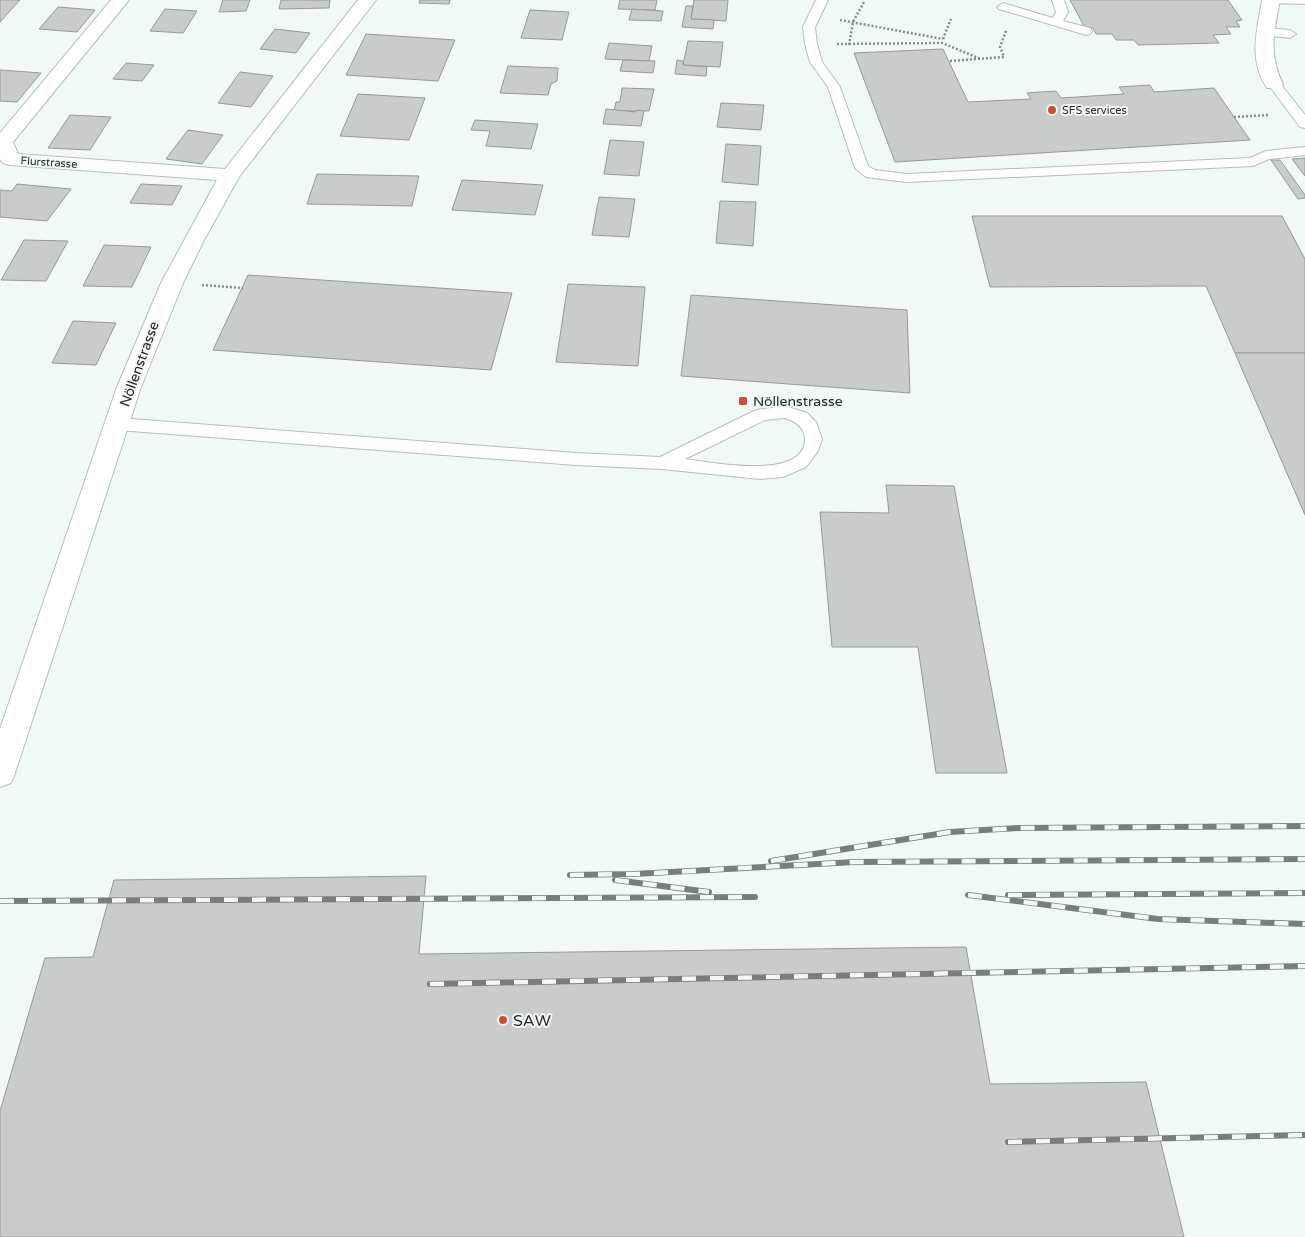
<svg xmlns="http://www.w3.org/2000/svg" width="1305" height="1237" viewBox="0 0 1305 1237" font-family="'Varela Round',sans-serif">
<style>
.building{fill:#c8cdca;stroke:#959a97}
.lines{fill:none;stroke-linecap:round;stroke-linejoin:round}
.service-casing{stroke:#b7bdbd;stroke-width:2}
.minor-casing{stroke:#b7bdbd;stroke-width:2}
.path{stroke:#868b8b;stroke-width:2.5;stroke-dasharray:2 2;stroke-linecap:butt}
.service{fill:#fff;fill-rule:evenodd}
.minor{fill:#fff;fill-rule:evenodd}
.rail-casing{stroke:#797e7d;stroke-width:6}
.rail{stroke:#f1f8f8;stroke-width:4.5;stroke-dasharray:14;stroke-linecap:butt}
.poi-dot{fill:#d54b2b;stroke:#f1f8f8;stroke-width:2}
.labels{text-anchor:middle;stroke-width:4;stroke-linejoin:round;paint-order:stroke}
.far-poi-label{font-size:11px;fill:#252827;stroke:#f1f8f8;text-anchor:start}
.far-street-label{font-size:11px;fill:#252827;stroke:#f1f8f8}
.street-label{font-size:14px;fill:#252827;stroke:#f1f8f8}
.poi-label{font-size:14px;fill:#252827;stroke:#f1f8f8;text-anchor:start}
.near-poi-label{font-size:16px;fill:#252827;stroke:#f1f8f8;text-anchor:start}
</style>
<rect width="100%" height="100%" fill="#f1f8f8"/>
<g class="building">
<polygon points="0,0 20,0 0,22"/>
<polygon points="223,0 250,0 246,11 219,12"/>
<polygon points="281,0 330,0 329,8 279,9"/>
<polygon points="420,0 450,0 449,4 419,3"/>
<polygon points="620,0 657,0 655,10 618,9"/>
<polygon points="694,0 728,0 726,21 691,19"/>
<polygon points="1070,0 1228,0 1242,20 1236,21 1240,27 1226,27 1231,34 1213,35 1219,43 1138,45 1134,40 1116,40 1112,34 1096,34 1093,28 1085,28"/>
<polygon points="686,6 693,6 691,19 714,20 713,29 682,27"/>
<polygon points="58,7 95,10 77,32 39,29"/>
<polygon points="165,9 197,11 183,33 150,31"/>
<polygon points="632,9 663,11 661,21 629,20"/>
<polygon points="530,10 569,12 562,40 521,38"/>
<polygon points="275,29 310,33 296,53 260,49"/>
<polygon points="366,34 455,40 438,81 346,75"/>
<polygon points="688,41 723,42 720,67 683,65"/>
<polygon points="609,43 652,46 649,61 605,59"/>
<polygon points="943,49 968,102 1031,99 1027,93 1056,91 1061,98 1124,94 1119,87 1150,85 1154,92 1214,88 1250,140 895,162 854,53"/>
<polygon points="623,60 655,61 653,73 620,71"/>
<polygon points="677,60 683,61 683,65 707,67 706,76 675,74"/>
<polygon points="126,63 154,65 142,81 113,79"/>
<polygon points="508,66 558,68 557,81 551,84 548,95 500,93"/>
<polygon points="0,70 41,73 17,102 0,101"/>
<polygon points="240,72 273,76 251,107 218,103"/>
<polygon points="622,88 654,89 649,111 614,111 616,102 620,102"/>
<polygon points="358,94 425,98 409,140 340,136"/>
<polygon points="721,103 764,105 761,130 717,127"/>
<polygon points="606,109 636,112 637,110 644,111 641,126 603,124"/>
<polygon points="70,115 111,117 90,150 48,148"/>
<polygon points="475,120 538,124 531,149 486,146 490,131 471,130"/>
<polygon points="188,130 223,135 202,164 166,159"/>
<polygon points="610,140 644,142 639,176 604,174"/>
<polygon points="726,144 761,146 758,185 722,182"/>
<polygon points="1305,158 1305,176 1292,159"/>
<polygon points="1271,160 1280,160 1305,195 1305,198 1298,199"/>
<polygon points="317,174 419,176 412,206 307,204"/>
<polygon points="462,180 543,185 535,215 452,210"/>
<polygon points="17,184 71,189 47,221 0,217 0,190 12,191"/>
<polygon points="141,184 182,186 172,205 130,203"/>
<polygon points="599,197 635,199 629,237 592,235"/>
<polygon points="720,201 756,202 753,246 716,243"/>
<polygon points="972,216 1282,216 1305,259 1305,353 1235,353 1206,286 990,287"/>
<polygon points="24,240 68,241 46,281 1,280"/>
<polygon points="104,245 151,247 132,287 83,286"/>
<polygon points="248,275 512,293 491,370 213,350"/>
<polygon points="568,284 645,287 638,366 556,362"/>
<polygon points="691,295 907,310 910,393 681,376"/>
<polygon points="73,321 116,323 96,365 52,363"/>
<polygon points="1235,353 1305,353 1305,515"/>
<polygon points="886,485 954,486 1007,773 936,773 918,647 832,647 820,512 889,513"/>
<polygon points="426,876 419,954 966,947 990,1084 1146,1082 1184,1237 0,1237 0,1111 45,958 93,957 114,880"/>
</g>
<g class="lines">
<g class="service-casing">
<g id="service">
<polygon points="816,0 828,0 815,27 817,44 822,62 840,87 868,166 875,170 906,174 1250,158 1266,151 1305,147 1305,155 1269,159 1253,166 906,182 866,177 855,168 828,87 810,62 805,44 803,27"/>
<polygon points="1052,0 1064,0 1068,12 1063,21 1090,28 1092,31 1090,34 1086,35 999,9 997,7 1003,3 1053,18 1056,12"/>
<polygon points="1265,0 1305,0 1305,4 1271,3"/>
<polygon points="1266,28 1290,30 1296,34 1290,38 1262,35 1260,32 1262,29"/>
<polygon points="1274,80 1278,81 1305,115 1305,128 1300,127 1268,84"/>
<path d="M785,406L807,413L816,422L822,439L818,451L806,467L783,477L760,479L662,469L576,465L118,430L112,428L110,424L112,420L118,418L576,453L660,457L756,410ZM785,418C794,421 804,426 805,438C807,482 709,462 685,459L765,420Z"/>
</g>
</g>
<g class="minor-casing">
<g id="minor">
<polygon points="111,0 129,0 13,142 18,154 225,169 358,0 376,0 239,177 203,242 183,283 141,387 15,773 11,783 0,787 0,729 117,387 161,283 217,180 10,165 3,163 0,159 0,133"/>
<path d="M1262,0H1280C1274,31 1268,55 1283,84L1281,88H1267C1248,60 1257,31 1262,0Z"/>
</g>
</g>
<g class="path">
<polyline points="840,20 943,39"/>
<polyline points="943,39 951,19"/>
<polyline points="837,44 942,43 981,59"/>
<polyline points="849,45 853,22 864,2"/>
<polyline points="950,61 1004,57 1000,47 1006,31"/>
<polyline points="1234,117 1269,115"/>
<polyline points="202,285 243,288"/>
</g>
<use href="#service" class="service"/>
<use href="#minor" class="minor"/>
<g class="rail-casing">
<g id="rail">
<polyline points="771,861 950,832 1020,828 1305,826"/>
<polyline points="570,875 634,874 855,862 1305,859"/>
<polyline points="615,880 709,892"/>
<polyline points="968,895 1158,919 1305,924"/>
<polyline points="1008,895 1305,893"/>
<polyline points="0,901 755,897"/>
<polyline points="430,984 1305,966"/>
<polyline points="1008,1142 1305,1135"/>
</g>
</g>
<use href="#rail" class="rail"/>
</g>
<g class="poi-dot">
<circle cx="1052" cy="110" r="5"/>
<rect x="738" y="396" width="10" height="10" rx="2.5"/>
<circle cx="503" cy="1020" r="5"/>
</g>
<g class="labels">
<g class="far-poi-label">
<text x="1062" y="114">SFS services</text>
</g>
<g class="far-street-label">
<text transform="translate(49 162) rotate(4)" y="4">Flurstrasse</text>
</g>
<g class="street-label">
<text transform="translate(139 364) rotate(-70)" y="5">Nöllenstrasse</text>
</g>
<g class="poi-label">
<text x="753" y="406">Nöllenstrasse</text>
</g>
<g class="near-poi-label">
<text x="513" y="1026">SAW</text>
</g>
</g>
</svg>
